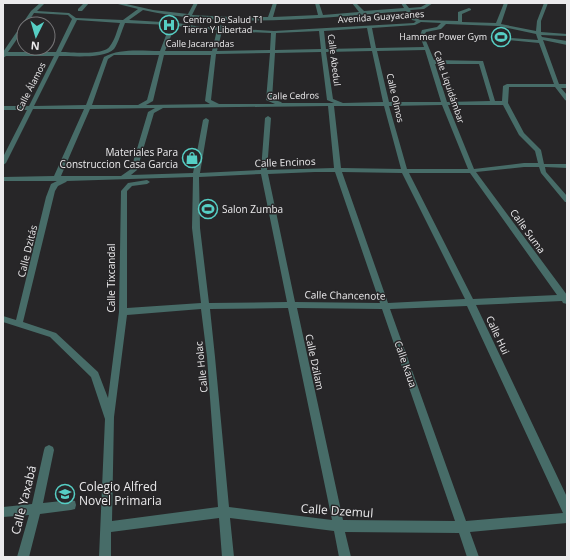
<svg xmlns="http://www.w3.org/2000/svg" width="570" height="560" viewBox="0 0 570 560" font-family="'Open Sans',sans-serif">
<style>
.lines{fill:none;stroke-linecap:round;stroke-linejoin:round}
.minor{fill:#476c68;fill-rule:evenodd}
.labels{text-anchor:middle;stroke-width:3;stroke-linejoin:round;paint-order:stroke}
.far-street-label{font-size:9px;fill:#ebeaec;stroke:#272628}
.far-poi-label{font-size:9px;fill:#ebeaec;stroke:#272628;text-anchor:start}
.poi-label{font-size:10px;fill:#ebeaec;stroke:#272628;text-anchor:end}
.street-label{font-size:10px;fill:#ebeaec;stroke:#272628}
.near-poi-label{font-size:12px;fill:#ebeaec;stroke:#272628;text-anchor:start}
.near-street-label{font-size:12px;fill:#ebeaec;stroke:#272628}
</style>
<rect width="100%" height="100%" fill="#272628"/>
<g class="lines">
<g class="minor">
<path d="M40,3H45L37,11L69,13L76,18L123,20L138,9L114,3H122L153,10L188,14L194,3H198L192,15L230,17H268L273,3H277L273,17L318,15L315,3H319L323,15L359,12L352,3H356L364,11L404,8L401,3H405L409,8L421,7L428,3H433L424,9L410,10L416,18L420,20L458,21V12L469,8L471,9V10L462,14V22L496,23L504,3H508L501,24L536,31L537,21L544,3H548L541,21V32L567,34V36L541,35L542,37L567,41V45L543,40L559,84H567V88H561L567,95V101L565,100L555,87H509L508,103L524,133L541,150L544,164H567V168L545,167L546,172L567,196V202H565L541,173L539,167H524L476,172L567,295V304L563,303L562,301L476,305L567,497V523L470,532L479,557H467L459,533L345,532L351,557H339L334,531L230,518L234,557H222L219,518L111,532V557H99L105,419L91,377L50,337L3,322V316L16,320L46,197L51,184L57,181H3V177L54,176L84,109H33L6,163L3,165V157L27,110H3V106H29L54,56H6L3,58V52L31,11ZM143,10C229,29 320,18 406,11L412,20L416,21L414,23L274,31L223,28V26L221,25L218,27H201L178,23L129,20ZM34,13L68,15L72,19L56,52H8L24,29V24H27ZM77,20L120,23C117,30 115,40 110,46C104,56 72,52 61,52ZM421,22L441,23L437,27L422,30L420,36L424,47L376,48L372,28L415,25ZM125,23L170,25L160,51C142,51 120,48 104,57L86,105L34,106L59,56C72,56 105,59 114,49C118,44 122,30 125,23ZM446,24L498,26L536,34L538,40L499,37L497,38L499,39L539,43L554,84H507L503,86L502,101H495L483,61L434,60L424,36L426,32L441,29ZM175,26L217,30L212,51H165ZM367,28L371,48L326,49L324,31ZM222,31L271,33L270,50L217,51ZM319,31L321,49L275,50L276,33ZM425,50L441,102H389L377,51ZM372,51L383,102L343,103L333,99L326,52ZM321,52L327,100L334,103H282L281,102L272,99L275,53ZM270,53L266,100L275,104H219L211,100L216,54ZM114,55H159L147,100L138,105H92L108,59ZM164,55H211L205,101L210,104L146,105L153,101ZM435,64H479L490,101L447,102ZM442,105L468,169H407L389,106ZM448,105H503L519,135L535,151L538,163H524L474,169ZM328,106L334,168L267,170L271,118L268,116L265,118L261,170L200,173L209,120L206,118L203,120L193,173L131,175L137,170L154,113L163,108ZM334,106H384L401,169L341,168ZM155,108L148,112L131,169L121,176H61L90,109ZM315,172H335L380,303L295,302L268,174ZM342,172L402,173L465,299L388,303ZM409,173H470L557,295L473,299ZM261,174L287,302L209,303L200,228L199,177ZM193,177L192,228L201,303L127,308V191L132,186L147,184L150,182L147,180L128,183L121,191L119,312L108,398L98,372L56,333L23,322L55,191L58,186L66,182L67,181ZM467,306L563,513L466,521L390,309ZM288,308L332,520L229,507L215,357L210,309ZM297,308L382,309L455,521L343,520ZM201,309L207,357L218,507L112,521L114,417L127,315Z"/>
<polygon points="84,3 89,3 82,11 78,11 78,9"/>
<polygon points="49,445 53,447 54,450 43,503 71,500 75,501 76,505 75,509 71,510 40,514 29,557 17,557 29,515 3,517 3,507 32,504 44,450 45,447"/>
</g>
</g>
<defs>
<g id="hospital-ring" transform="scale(1)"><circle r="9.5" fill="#272628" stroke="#56cec4" stroke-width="1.5"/><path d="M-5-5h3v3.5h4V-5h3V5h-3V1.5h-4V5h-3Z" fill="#56cec4"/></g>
<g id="stadium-ring" transform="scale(1)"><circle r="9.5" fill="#272628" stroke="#56cec4" stroke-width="1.5"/><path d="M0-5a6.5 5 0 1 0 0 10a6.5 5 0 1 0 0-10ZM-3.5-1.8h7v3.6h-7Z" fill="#56cec4"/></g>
<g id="shop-ring" transform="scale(1)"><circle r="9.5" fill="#272628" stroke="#56cec4" stroke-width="1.5"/><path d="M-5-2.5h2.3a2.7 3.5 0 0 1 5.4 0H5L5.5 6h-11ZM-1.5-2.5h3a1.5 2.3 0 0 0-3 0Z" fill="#56cec4"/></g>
<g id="school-ring" transform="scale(1)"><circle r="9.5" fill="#272628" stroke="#56cec4" stroke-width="1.5"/><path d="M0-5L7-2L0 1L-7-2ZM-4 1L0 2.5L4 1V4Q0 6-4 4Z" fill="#56cec4"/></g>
</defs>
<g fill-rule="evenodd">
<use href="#hospital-ring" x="169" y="25"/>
<use href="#stadium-ring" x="501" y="37"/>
<use href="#shop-ring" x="192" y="158"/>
<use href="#stadium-ring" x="208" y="209"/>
<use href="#school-ring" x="65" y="494"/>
</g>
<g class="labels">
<g class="far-street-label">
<text transform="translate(381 17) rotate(-4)" y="3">Avenida Guayacanes</text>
<text x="200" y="47">Calle Jacarandas</text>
<text transform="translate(334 60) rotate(83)" y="3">Calle Abedul</text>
<text transform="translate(31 87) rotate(-63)" y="3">Calle Álamos</text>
<text transform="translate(449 87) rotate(71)" y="3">Calle Liquidámbar</text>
<text transform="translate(293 96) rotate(-1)" y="3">Calle Cedros</text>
<text transform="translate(395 98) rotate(77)" y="3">Calle Olmos</text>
</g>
<g class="far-poi-label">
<text x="183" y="23">Centro De Salud T1<tspan x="183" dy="10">Tierra Y Libertad</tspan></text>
<text x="487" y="40" text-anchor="end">Hammer Power Gym</text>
</g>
<g class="poi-label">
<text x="178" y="156">Materiales Para<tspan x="178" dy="12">Construccion Casa Garcia</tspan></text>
<text x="222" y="213" text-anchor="start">Salon Zumba</text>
</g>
<g class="street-label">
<text transform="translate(285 162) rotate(-2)" y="4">Calle Encinos</text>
<text transform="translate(528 231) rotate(54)" y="4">Calle Suma</text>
<text transform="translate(27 251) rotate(-76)" y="4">Calle Dzitás</text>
<text transform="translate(111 278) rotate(-90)" y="4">Calle Tixcandal</text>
<text transform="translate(345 295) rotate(1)" y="4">Calle Chancenote</text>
<text transform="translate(498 335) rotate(65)" y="4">Calle Hui</text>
<text transform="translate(315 362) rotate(78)" y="4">Calle Dzilam</text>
<text transform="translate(406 364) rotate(71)" y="4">Calle Kaua</text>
<text transform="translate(201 367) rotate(-96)" y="4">Calle Holac</text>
</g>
<g class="near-poi-label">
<text x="79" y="491">Colegio Alfred<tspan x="79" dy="14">Novel Primaria</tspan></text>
</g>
<g class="near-street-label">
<text transform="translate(24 500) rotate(-76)" y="4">Calle Yaxabá</text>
<text transform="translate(337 511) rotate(4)" y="4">Calle Dzemul</text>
</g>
</g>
<rect width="570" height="560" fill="none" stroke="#ebeaec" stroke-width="8"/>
<g transform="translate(36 36) rotate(185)"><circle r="19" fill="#272628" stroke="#757476"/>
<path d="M0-3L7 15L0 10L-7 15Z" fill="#56cec4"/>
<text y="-6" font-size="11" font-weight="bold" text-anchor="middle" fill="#ebeaec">N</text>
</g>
</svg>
